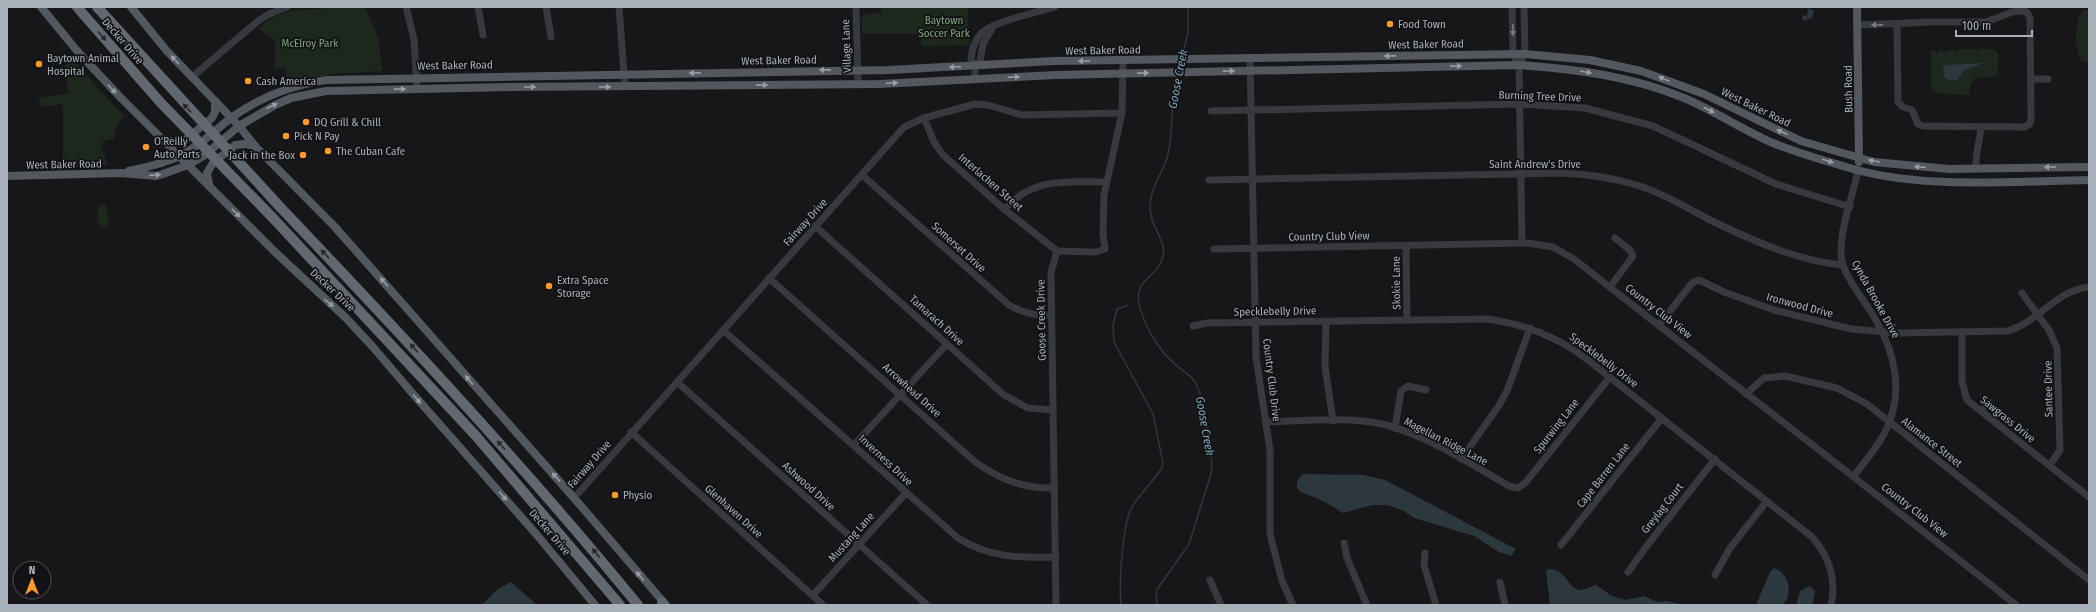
<svg xmlns="http://www.w3.org/2000/svg" width="2096" height="612" viewBox="0 0 2096 612" font-family="'Fira Sans Condensed',sans-serif">
<style>
.green{fill:#1e271e}
.water{fill:#2c383e}
.lines{fill:none;stroke-linecap:round;stroke-linejoin:round}
.stream{stroke:#2c383e;stroke-width:1.5}
.minor{stroke:#37393e;stroke-width:7}
.major{stroke:#53575e;stroke-width:8}
.highway{stroke:#636870;stroke-width:10}
.highway-bridge{stroke:#636870;stroke-width:10}
.oneway{fill:#757a82}
.oneway2{fill:#26282b}
.oneway3{fill:#979ea8}
.poi-dot{fill:#ff9929;stroke:#121214;stroke-width:1.5}
.labels{text-anchor:middle;stroke-width:3.5;stroke-linejoin:round;paint-order:stroke}
.park-label{font-size:11px;fill:#81a67e;stroke:#121214}
.poi-label{font-size:11px;fill:#a8b0ba;stroke:#121214;text-anchor:start}
.street-label{font-size:11px;fill:#a8b0ba;stroke:#121214}
.water-label{font-size:12px;font-style:italic;fill:#7da4b7;stroke:#121214}
</style>
<rect width="100%" height="100%" fill="#171719"/>
<g class="green">
<path d="M331,7H365L379,40L382,71L335,74L287,82L285,67L275,69V40L258,29C284,4 301,13 331,7Z"/>
<polygon points="881,7 968,7 969,45 921,46 920,34 862,34 862,15 881,12"/>
<path d="M2084,10H2089V64L2081,60C2074,52 2074,16 2084,10Z"/>
<polygon points="1981,48 1994,50 1998,53 1997,76 1975,78 1971,83 1969,95 1937,93 1931,89 1931,51 1936,50 1936,53 1938,53 1939,50 1946,52 1955,49 1955,51 1957,53 1959,49 1960,51 1962,49 1977,49 1978,51 1980,51"/>
<path d="M71,58H73L94,84L125,117C118,122 114,130 114,139L105,141L100,145L108,165L74,166L63,159V106L61,104L43,107L39,104L40,97L68,94L67,76L64,68Z"/>
<path d="M100,204L106,205L109,222L107,227L102,228C96,221 96,213 100,204Z"/>
</g>
<g class="water">
<polygon points="1808,8 1814,11 1811,19 1807,18 1806,21 1802,19 1803,15 1807,16"/>
<polygon points="1983,63 1965,70 1957,80 1948,80 1944,77 1943,69 1945,65"/>
<path d="M1302,474L1364,475L1385,480L1516,549L1511,556L1499,552L1474,536L1414,518L1404,511L1387,505H1372L1343,513C1335,508 1327,503 1319,499C1307,493 1287,493 1302,474Z"/>
<path d="M1774,568C1789,573 1794,595 1782,605H1756L1770,572Z"/>
<path d="M1548,569C1566,568 1567,588 1580,590C1586,590 1591,586 1596,585L1612,596L1626,600L1644,596L1657,602L1667,601L1684,605H1550L1546,571Z"/>
<polygon points="511,582 537,605 482,605 497,590"/>
<polygon points="1810,586 1815,591 1812,605 1796,605 1800,591"/>
</g>
<g class="lines">
<g class="stream">
<polyline points="1182,56 1188,33 1188,7"/>
<polyline points="1178,70 1180,62"/>
<path d="M1121,605C1119,584 1122,525 1132,507C1140,493 1153,482 1162,468L1163,463L1153,414L1114,342L1113,326L1117,309L1128,305"/>
<path d="M1157,605L1156,591L1189,544L1211,474L1212,464C1208,441 1206,402 1195,382C1191,375 1181,370 1175,364C1160,351 1150,335 1143,317C1127,277 1157,282 1163,256C1167,240 1149,226 1150,205C1151,186 1164,171 1168,154C1174,128 1170,101 1176,75"/>
</g>
<g class="minor">
<polyline points="406,7 414,39 417,89"/>
<polyline points="478,7 483,35"/>
<polyline points="546,7 551,37"/>
<polyline points="619,7 625,86"/>
<polyline points="856,7 858,84"/>
<polyline points="1512,7 1513,54 1519,65 1522,243"/>
<polyline points="1858,25 1932,22 1986,22 2012,12 2020,11 2027,12 2030,18 2031,118 2030,124 2024,127 1923,126 1918,124 1912,110 1903,107 1898,102 1897,25"/>
<polyline points="1250,58 1256,357 1270,450 1270,534 1282,581 1293,605"/>
<polyline points="1519,65 1525,54 1524,7"/>
<polyline points="975,66 980,61 983,44 993,27"/>
<polyline points="192,77 258,21 269,14 287,7"/>
<path d="M975,79V66L971,59C972,49 975,38 984,31C997,21 1037,12 1055,7"/>
<polyline points="2031,79 2048,79"/>
<polyline points="1211,111 1519,104 1585,108 1653,126 1776,184 1850,207"/>
<polyline points="924,118 934,142 943,155 1004,209 1057,251"/>
<path d="M1976,168C1975,154 1980,141 1981,127"/>
<path d="M862,175L1009,305C1023,313 1035,316 1051,315"/>
<path d="M1209,180L1562,173C1588,174 1614,178 1640,186C1664,194 1686,207 1708,219C1749,239 1797,261 1843,265"/>
<path d="M1004,209C1035,177 1064,182 1106,182"/>
<polyline points="815,226 1004,395 1028,408 1053,410"/>
<polyline points="1406,246 1407,319"/>
<path d="M1214,249L1528,243L1553,247L1574,259C1721,375 1870,488 2016,605"/>
<path d="M769,278L974,461C999,479 1023,489 1055,488"/>
<polyline points="1610,287 1633,256 1630,250 1615,238"/>
<polyline points="2022,293 2049,330 2057,348 2060,450 2050,465"/>
<polyline points="1326,321 1325,366 1333,421"/>
<path d="M1659,325L1692,283L1699,280L1724,292L1774,310L1851,329L1898,333L2007,331C2038,323 2056,290 2089,287"/>
<path d="M1193,326L1207,323L1487,319C1525,324 1557,336 1588,360L1812,537C1829,556 1837,580 1831,605"/>
<path d="M723,330L958,538C989,558 1021,558 1056,557"/>
<polyline points="1962,332 1962,382 1967,400 2089,497"/>
<polyline points="677,382 927,605"/>
<polyline points="1746,394 1764,378 1785,376 1837,388 1867,404 2089,580"/>
<polyline points="1981,411 1989,402"/>
<path d="M1266,422C1302,421 1352,416 1386,425C1428,436 1471,464 1509,486L1518,488L1526,482L1610,377"/>
<polyline points="1395,428 1401,391 1408,386 1426,390"/>
<polyline points="631,432 823,605"/>
<polyline points="854,445 947,344"/>
<polyline points="1461,459 1498,407 1507,391 1530,328"/>
<path d="M1854,476C1864,462 1876,449 1884,434C1905,395 1896,353 1874,317C1864,300 1849,283 1843,265C1835,239 1853,198 1858,170"/>
<polyline points="574,498 904,127 924,118 975,104 988,105 1022,115 1122,113"/>
<polyline points="1344,543 1347,558 1367,605"/>
<polyline points="1561,545 1662,418"/>
<polyline points="1425,553 1424,565 1436,605"/>
<polyline points="1628,572 1646,547 1715,459"/>
<polyline points="1715,575 1730,548 1767,501"/>
<polyline points="1210,580 1221,605"/>
<polyline points="1500,582 1505,605"/>
<polyline points="813,595 906,493"/>
<polyline points="1056,605 1051,273 1057,251 1096,252 1105,249 1103,234 1104,195 1122,113 1123,61"/>
</g>
<g class="major">
<polyline points="41,7 78,52 121,98 275,252 346,318 372,346 413,394 537,535 595,605"/>
<polyline points="131,7 166,50 239,126 255,146 335,227 574,498 666,605"/>
<polyline points="1857,7 1859,162"/>
<polyline points="164,140 176,142 185,140 212,118 215,112 215,101"/>
<path d="M129,171C146,167 164,164 179,156C199,147 214,131 231,118C260,97 291,85 327,80L888,70L1054,61L1525,54L1590,60L1641,71L1704,94L1801,141L1874,162L1949,169L2089,167"/>
<path d="M7,176L121,173L156,176L163,174L188,165L205,155L239,126L275,105L291,98L326,91L511,87L879,84L1056,75L1519,65C1575,69 1631,76 1684,98C1715,111 1743,130 1773,143C1800,154 1829,162 1857,170C1926,189 2017,181 2089,180"/>
<polyline points="209,185 207,173 213,163 235,145 246,144 255,146"/>
</g>
<g class="highway">
<path d="M281,208C404,337 525,467 638,605"/>
<polyline points="272,217 476,436 620,605"/>
<polyline points="662,602 664,605"/>
</g>
<g class="highway-bridge">
<polyline points="77,7 161,103 272,217"/>
<polyline points="97,7 281,208"/>
</g>
</g>
<defs><path id="oneway-solid" d="M-6-.8H1V-3.2L6.5 0L1 3.2V.8H-6Z"/></defs>
<g class="oneway">
<use href="#oneway-solid" transform="translate(1877 25) rotate(179)"/>
<use href="#oneway-solid" transform="translate(1513 30) rotate(89)"/>
</g>
<g class="oneway2">
<use href="#oneway-solid" transform="translate(102 36) rotate(49)"/>
<use href="#oneway-solid" transform="translate(187 108) rotate(-133)"/>
<use href="#oneway-solid" transform="translate(325 254) rotate(-134)"/>
<use href="#oneway-solid" transform="translate(414 348) rotate(-132)"/>
<use href="#oneway-solid" transform="translate(501 445) rotate(-132)"/>
<use href="#oneway-solid" transform="translate(596 553) rotate(-129)"/>
</g>
<g class="oneway3">
<use href="#oneway-solid" transform="translate(1390 56) rotate(179)"/>
<use href="#oneway-solid" transform="translate(175 60) rotate(-134)"/>
<use href="#oneway-solid" transform="translate(1084 61) rotate(180)"/>
<use href="#oneway-solid" transform="translate(1456 66) rotate(-1)"/>
<use href="#oneway-solid" transform="translate(955 67) rotate(178)"/>
<use href="#oneway-solid" transform="translate(825 70) rotate(179)"/>
<use href="#oneway-solid" transform="translate(1229 71) rotate(-1)"/>
<use href="#oneway-solid" transform="translate(1586 72) rotate(10)"/>
<use href="#oneway-solid" transform="translate(695 73) rotate(179)"/>
<use href="#oneway-solid" transform="translate(1143 73) rotate(-1)"/>
<use href="#oneway-solid" transform="translate(1014 77) rotate(-3)"/>
<use href="#oneway-solid" transform="translate(1664 79) rotate(-158)"/>
<use href="#oneway-solid" transform="translate(892 83) rotate(-3)"/>
<use href="#oneway-solid" transform="translate(762 85) rotate(-1)"/>
<use href="#oneway-solid" transform="translate(530 87)"/>
<use href="#oneway-solid" transform="translate(605 87)"/>
<use href="#oneway-solid" transform="translate(112 89) rotate(46)"/>
<use href="#oneway-solid" transform="translate(400 89) rotate(-1)"/>
<use href="#oneway-solid" transform="translate(272 106) rotate(-25)"/>
<use href="#oneway-solid" transform="translate(1709 110) rotate(27)"/>
<use href="#oneway-solid" transform="translate(1782 132) rotate(-156)"/>
<use href="#oneway-solid" transform="translate(1828 161) rotate(18)"/>
<use href="#oneway-solid" transform="translate(1874 161) rotate(-170)"/>
<use href="#oneway-solid" transform="translate(1920 167) rotate(-176)"/>
<use href="#oneway-solid" transform="translate(2050 167) rotate(180)"/>
<use href="#oneway-solid" transform="translate(155 175) rotate(-4)"/>
<use href="#oneway-solid" transform="translate(236 213) rotate(45)"/>
<use href="#oneway-solid" transform="translate(384 282) rotate(-131)"/>
<use href="#oneway-solid" transform="translate(329 303) rotate(41)"/>
<use href="#oneway-solid" transform="translate(469 380) rotate(-131)"/>
<use href="#oneway-solid" transform="translate(417 399) rotate(49)"/>
<use href="#oneway-solid" transform="translate(556 477) rotate(-132)"/>
<use href="#oneway-solid" transform="translate(503 496) rotate(48)"/>
<use href="#oneway-solid" transform="translate(640 576) rotate(-130)"/>
</g>
<g class="poi-dot">
<circle cx="1390" cy="24" r="4"/>
<circle cx="39" cy="64" r="4"/>
<circle cx="248" cy="81" r="4"/>
<circle cx="306" cy="122" r="4"/>
<circle cx="286" cy="136" r="4"/>
<circle cx="146" cy="147" r="4"/>
<circle cx="328" cy="151" r="4"/>
<circle cx="303" cy="155" r="4"/>
<circle cx="549" cy="286" r="4"/>
<circle cx="615" cy="495" r="4"/>
</g>
<g class="labels">
<g class="park-label">
<text x="944" y="24">Baytown<tspan x="944" dy="13">Soccer Park</tspan></text>
<text x="310" y="47">McElroy Park</text>
</g>
<g class="poi-label">
<text x="1398" y="28">Food Town</text>
<text x="47" y="62">Baytown Animal<tspan x="47" dy="13">Hospital</tspan></text>
<text x="256" y="85">Cash America</text>
<text x="314" y="126">DQ Grill &amp; Chill</text>
<text x="294" y="140">Pick N Pay</text>
<text x="154" y="145">O'Reilly<tspan x="154" dy="13">Auto Parts</tspan></text>
<text x="336" y="155">The Cuban Cafe</text>
<text x="295" y="159" text-anchor="end">Jack in the Box</text>
<text x="557" y="284">Extra Space<tspan x="557" dy="13">Storage</tspan></text>
<text x="623" y="499">Physio</text>
</g>
<g class="street-label">
<text transform="translate(123 41) rotate(49)" y="4">Decker Drive</text>
<text transform="translate(1426 44) rotate(-1)" y="4">West Baker Road</text>
<text transform="translate(846 46) rotate(-92)" y="4">Village Lane</text>
<text transform="translate(1103 50) rotate(-1)" y="4">West Baker Road</text>
<text transform="translate(779 60) rotate(-1)" y="4">West Baker Road</text>
<text transform="translate(455 65) rotate(-1)" y="4">West Baker Road</text>
<text transform="translate(1848 89) rotate(-91)" y="4">Bush Road</text>
<text transform="translate(1540 96) rotate(2)" y="4">Burning Tree Drive</text>
<text transform="translate(1756 107) rotate(26)" y="4">West Baker Road</text>
<text transform="translate(64 164) rotate(-1)" y="4">West Baker Road</text>
<text x="1535" y="168">Saint Andrew's Drive</text>
<text transform="translate(991 182) rotate(41)" y="4">Interlachen Street</text>
<text transform="translate(805 222) rotate(-48)" y="4">Fairway Drive</text>
<text transform="translate(1329 236) rotate(-1)" y="4">Country Club View</text>
<text transform="translate(959 247) rotate(42)" y="4">Somerset Drive</text>
<text transform="translate(1396 283) rotate(-91)" y="4">Skokie Lane</text>
<text transform="translate(333 290) rotate(43)" y="4">Decker Drive</text>
<text transform="translate(1876 299) rotate(61)" y="4">Cynda Brooke Drive</text>
<text transform="translate(1800 305) rotate(15)" y="4">Ironwood Drive</text>
<text transform="translate(1275 311) rotate(-1)" y="4">Specklebelly Drive</text>
<text transform="translate(1659 311) rotate(38)" y="4">Country Club View</text>
<text transform="translate(937 320) rotate(42)" y="4">Tamarach Drive</text>
<text transform="translate(1041 320) rotate(-91)" y="4">Goose Creek Drive</text>
<text transform="translate(1604 360) rotate(37)" y="4">Specklebelly Drive</text>
<text transform="translate(1272 380) rotate(83)" y="4">Country Club Drive</text>
<text transform="translate(2048 389) rotate(-91)" y="4">Santee Drive</text>
<text transform="translate(912 390) rotate(42)" y="4">Arrowhead Drive</text>
<text transform="translate(2008 419) rotate(39)" y="4">Sawgrass Drive</text>
<text transform="translate(1556 426) rotate(-52)" y="4">Spurwing Lane</text>
<text transform="translate(1446 441) rotate(27)" y="4">Magellan Ridge Lane</text>
<text transform="translate(1932 442) rotate(38)" y="4">Alamance Street</text>
<text transform="translate(886 460) rotate(43)" y="4">Inverness Drive</text>
<text transform="translate(589 464) rotate(-49)" y="4">Fairway Drive</text>
<text transform="translate(1603 475) rotate(-52)" y="4">Cape Barren Lane</text>
<text transform="translate(809 486) rotate(42)" y="4">Ashwood Drive</text>
<text transform="translate(1662 508) rotate(-52)" y="4">Greylag Court</text>
<text transform="translate(1915 510) rotate(38)" y="4">Country Club View</text>
<text transform="translate(734 511) rotate(42)" y="4">Glenhaven Drive</text>
<text transform="translate(550 532) rotate(49)" y="4">Decker Drive</text>
<text transform="translate(851 537) rotate(-48)" y="4">Mustang Lane</text>
</g>
<g class="water-label">
<text transform="translate(1178 79) rotate(-79)" y="4">Goose Creek</text>
<text transform="translate(1205 426) rotate(80)" y="4">Goose Creek</text>
</g>
</g>
<rect width="2096" height="612" fill="none" stroke="#a8b0ba" stroke-width="16"/>
<g transform="translate(32 580)"><circle r="19" fill="#121214" stroke="#4e5156"/>
<path d="M0-3L7 15L0 10L-7 15Z" fill="#ff9929"/>
<text y="-6" font-size="11" font-weight="bold" text-anchor="middle" fill="#a8b0ba">N</text>
</g>
<path d="M1956 30v6h76v-6" fill="none" stroke="#a8b0ba" stroke-width="2"/>
<text x="1962" y="30" font-size="12" fill="#a8b0ba" stroke="#121214" stroke-width="3" paint-order="stroke">100 m</text>
</svg>
